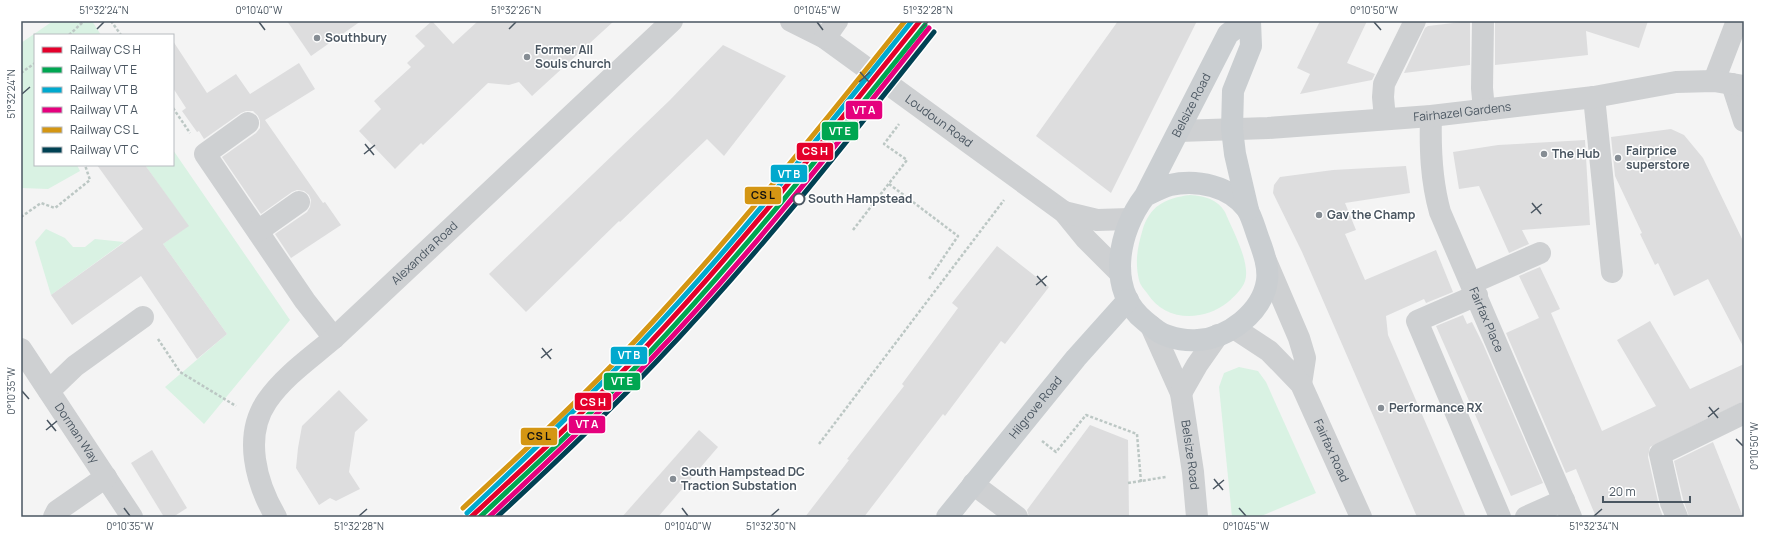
<svg xmlns="http://www.w3.org/2000/svg" width="1765" height="538" viewBox="0 0 1765 538" font-family="Manrope,sans-serif">
<style>
.green{fill:#d9f2e3}
.building{fill:#ddddde}
.lines{fill:none;stroke-linecap:round;stroke-linejoin:round}
.path{stroke:#bcc7c4;stroke-width:2.5;stroke-dasharray:3 2;stroke-linecap:butt}
.minor{stroke:#ced0d2;stroke-width:22}
.major{stroke:#caced1;stroke-width:22}
.rail-1-casing{stroke:#fff;stroke-width:8}
.rail-2-casing{stroke:#fff;stroke-width:8}
.rail-3-casing{stroke:#fff;stroke-width:8}
.rail-4-casing{stroke:#fff;stroke-width:8}
.rail-5-casing{stroke:#fff;stroke-width:8}
.rail-6-casing{stroke:#fff;stroke-width:8}
.rail-1{stroke:#e4002b;stroke-width:5}
.rail-2{stroke:#00a651;stroke-width:5}
.rail-3{stroke:#00a9ce;stroke-width:5}
.rail-4{stroke:#e5007d;stroke-width:5}
.rail-5{stroke:#d49613;stroke-width:5}
.rail-6{stroke:#004153;stroke-width:5}
.ticks{fill:none;stroke:#4a5661;stroke-width:1.5}
.poi-dot{fill:#868d94;stroke:#fff;stroke-width:1.5}
.stop-dot{fill:#fff;stroke:#4a5661;stroke-width:2}
.labels{text-anchor:middle;stroke-width:3;stroke-linejoin:round;paint-order:stroke}
.poi-label{font-size:12px;font-weight:bold;fill:#4a5661;stroke:#fff;text-anchor:start}
.street-label{font-size:12px;fill:#4a5661;stroke:#fff}
.stop-label{font-size:12px;font-weight:bold;fill:#4a5661;stroke:#fff;text-anchor:start}
.line-badge{stroke:#fff;stroke-width:1.5}
.badge-label{font-size:11px;text-anchor:middle;font-weight:bold;fill:#fff}
.pale-badge-label{font-size:11px;text-anchor:middle;font-weight:bold;fill:#111}
.neatline{fill:none;stroke:#4a5661;stroke-width:1.5}
.ticks-label{font-size:10px;text-anchor:middle;fill:#4a5661}
</style>
<rect width="100%" height="100%" fill="#f4f4f4"/>
<g class="green">
<polygon points="53,21 92,21 101,35 35,35 35,165 77,165 80,171 48,189 21,188 21,43"/>
<polygon points="173,150 290,320 204,424 165,387 227,334 163,244 188,226 145,165 173,165"/>
<path d="M1190,195C1205,196 1217,199 1225,212C1232,229 1251,263 1245,281C1243,288 1234,297 1228,302C1203,322 1165,322 1147,293C1144,289 1140,285 1139,280C1135,263 1137,249 1142,232C1149,206 1165,198 1190,195Z"/>
<polygon points="46,229 65,238 73,247 85,247 95,239 124,242 51,295 35,242"/>
<polygon points="1239,367 1258,371 1266,382 1316,493 1259,517 1232,517 1219,387 1224,373"/>
</g>
<g class="building">
<polygon points="287,21 361,21 311,56"/>
<polygon points="432,21 453,44 478,21 614,21 532,96 519,82 509,85 488,83 423,145 421,143 395,169 359,131 381,109 374,101 411,67 407,63 425,46 415,36"/>
<polygon points="1118,21 1197,21 1111,193 1036,136"/>
<polygon points="1320,21 1367,21 1347,63 1375,74 1372,80 1300,94 1310,74 1297,68"/>
<polygon points="1470,21 1470,65 1404,73 1425,28 1428,26"/>
<polygon points="1495,21 1648,21 1639,48 1586,31 1588,55 1495,65"/>
<polygon points="173,41 207,93 236,74 250,94 299,63 315,89 265,120 323,203 325,202 341,225 291,258 275,234 307,212 310,207 311,200 309,195 304,191 297,190 292,192 261,214 222,157 256,133 260,128 260,121 258,116 253,111 246,111 241,113 204,139 199,131 197,132 182,111 186,108 173,88"/>
<polygon points="723,45 786,76 724,156 707,139 620,222 619,221 526,312 489,274 670,100"/>
<polygon points="1671,129 1684,135 1703,158 1744,243 1744,348 1708,279 1674,296 1658,263 1655,265 1640,234 1642,233 1615,176 1611,137"/>
<polygon points="1585,140 1590,225 1522,230 1529,244 1509,253 1479,186 1459,189 1453,152 1498,145"/>
<polygon points="97,165 145,165 189,226 163,244 227,334 197,359 141,276 72,325 51,295 143,229"/>
<polygon points="1406,166 1410,193 1345,203 1356,230 1345,234 1365,280 1436,250 1453,292 1426,303 1424,299 1386,316 1388,335 1466,517 1417,517 1302,252 1273,193 1274,185 1280,177 1333,170"/>
<polygon points="997,246 1049,287 1005,344 1001,341 945,416 943,414 864,517 805,517 849,460 847,459 904,386 902,384 958,308 952,303"/>
<polygon points="1540,267 1560,309 1551,313 1602,431 1656,406 1617,340 1650,321 1690,389 1744,364 1744,401 1650,447 1648,457 1659,506 1663,517 1596,517 1576,469 1566,473 1506,333 1539,318 1519,276"/>
<polygon points="1463,315 1467,324 1472,322 1483,344 1543,483 1511,496 1436,326"/>
<polygon points="339,390 368,420 355,432 349,472 360,489 336,501 330,498 319,505 296,468 298,448 302,426"/>
<polygon points="1090,425 1128,440 1129,517 1029,517 1027,510"/>
<polygon points="699,430 718,447 658,517 622,517"/>
<polygon points="1713,442 1743,517 1689,517 1683,499 1674,461"/>
<polygon points="152,450 187,508 173,517 164,517 131,463"/>
</g>
<g class="lines">
<g class="path">
<polyline points="111,21 121,35"/>
<polyline points="69,35 84,21"/>
<polyline points="21,73 35,63"/>
<polyline points="173,108 190,133"/>
<polyline points="889,184 958,236 929,279"/>
<polyline points="21,217 41,203 55,208 90,180 85,165"/>
<polyline points="853,230 907,160 884,144 899,124"/>
<polyline points="158,339 180,372 236,406"/>
<polyline points="1042,441 1056,452 1086,415 1137,434 1141,482"/>
<polyline points="819,444 1004,200"/>
<polyline points="1128,483 1166,477"/>
</g>
<g class="minor">
<path id="s1" d="M791,21L825,38L1064,212L1086,239L1120,273"/>
<polyline points="1483,21 1482,88 1484,110"/>
<polyline points="825,38 837,21"/>
<polyline points="1714,81 1737,21"/>
<polyline points="1732,84 1744,121"/>
<polyline points="1594,97 1612,272"/>
<path id="s2" d="M1431,116C1430,149 1431,180 1440,212L1571,517"/>
<polyline points="1385,119 1383,97 1384,84 1415,21"/>
<polyline points="248,123 205,154 305,301 334,338"/>
<path id="s3" d="M1179,131L1268,128L1431,116L1594,97L1676,82L1714,81L1744,86"/>
<polyline points="1064,212 1097,220 1130,219"/>
<polyline points="258,231 299,202"/>
<polyline points="1266,261 1299,338 1305,358 1301,384"/>
<polyline points="1472,283 1540,253"/>
<polyline points="1477,295 1417,321 1500,517"/>
<path id="s4" d="M1151,326L1181,393L1193,472L1197,517"/>
<path id="s5" d="M1234,328L1269,351L1301,384L1361,517"/>
<path id="s6" d="M21,349L132,517"/>
<polyline points="49,391 75,366 143,317"/>
<polyline points="1181,393 1197,365 1218,335"/>
<polyline points="973,484 1017,517"/>
<polyline points="54,517 57,511 106,477"/>
<path id="s7" d="M276,517C256,483 243,436 267,401C284,376 312,357 334,338L672,21"/>
<polyline points="1526,517 1564,500"/>
<polyline points="1677,517 1671,503 1660,454 1744,413"/>
</g>
<g class="major">
<path id="s8" d="M1145,196C1153,192 1162,187 1170,185C1197,179 1230,186 1247,209C1252,217 1255,229 1258,237C1263,251 1269,266 1267,281C1262,313 1228,338 1198,340C1188,341 1177,339 1168,336C1160,334 1152,327 1145,321C1106,290 1118,231 1145,196L1228,34L1245,21"/>
<polyline points="1248,210 1235,154 1232,129 1233,91 1251,46 1250,21"/>
<path id="s9" d="M947,517L1076,358L1128,300"/>
</g>
<g class="rail-1-casing">
<path id="rail-1" d="M471,517C530,462 590,407 645,348C742,244 831,132 920,21"/>
</g>
<g class="rail-2-casing">
<path id="rail-2" d="M480,517C537,463 596,410 650,352C747,248 836,136 925,25"/>
</g>
<g class="rail-3-casing">
<path id="rail-3" d="M467,513C525,458 584,403 639,345C736,243 824,131 912,21"/>
</g>
<g class="rail-4-casing">
<path id="rail-4" d="M489,517C544,465 600,413 652,358C751,254 840,140 929,28"/>
</g>
<g class="rail-5-casing">
<path id="rail-5" d="M463,508C522,453 581,399 636,340C731,238 818,130 905,21"/>
</g>
<g class="rail-6-casing">
<path id="rail-6" d="M497,517C552,466 606,415 657,361C756,257 845,144 934,32"/>
</g>
<use href="#rail-1" class="rail-1"/>
<use href="#rail-2" class="rail-2"/>
<use href="#rail-3" class="rail-3"/>
<use href="#rail-4" class="rail-4"/>
<use href="#rail-5" class="rail-5"/>
<use href="#rail-6" class="rail-6"/>
</g>
<path class="ticks" d="M259,22L265,30M817,22L823,30M1374,22L1381,30M97,29L104,22M509,29L516,22M920,29L928,22M860,72L869,82M859,82L870,72M22,94L30,87M365,144L374,155M364,154L375,145M1532,203L1541,214M1531,213L1542,204M1037,276L1046,286M1036,285L1047,276M542,348L551,359M541,358L552,349M22,391L29,399M1709,407L1718,418M1708,417L1719,408M47,420L56,431M46,430L57,421M1736,439L1743,446M1214,479L1223,490M1213,489L1224,480M124,508L130,516M682,508L688,516M1239,508L1246,516M359,516L367,509M771,516L779,509M1594,516L1602,509"/>
<g class="poi-dot">
<circle cx="317" cy="38" r="4"/>
<circle cx="527" cy="57" r="4"/>
<circle cx="1544" cy="154" r="4"/>
<circle cx="1618" cy="158" r="4"/>
<circle cx="1319" cy="215" r="4"/>
<circle cx="1381" cy="408" r="4"/>
<circle cx="673" cy="479" r="4"/>
</g>
<circle class="stop-dot" cx="799" cy="199" r="5.5"/>
<g class="labels">
<g class="poi-label">
<text x="325" y="42">Southbury</text>
<text x="535" y="54">Former All<tspan x="535" dy="14">Souls church</tspan></text>
<text x="1626" y="155">Fairprice<tspan x="1626" dy="14">superstore</tspan></text>
<text x="1552" y="158">The Hub</text>
<text x="1327" y="219">Gav the Champ</text>
<text x="1389" y="412">Performance RX</text>
<text x="681" y="476">South Hampstead DC<tspan x="681" dy="14">Traction Substation</tspan></text>
</g>
<g class="street-label">
<text dy="4" stroke="none"><textPath href="#s8" startOffset="583">Belsize Road</textPath></text>
<text dy="4" stroke="none"><textPath href="#s3" startOffset="284">Fairhazel Gardens</textPath></text>
<text dy="4" stroke="none"><textPath href="#s1" startOffset="179">Loudoun Road</textPath></text>
<text dy="4" stroke="none"><textPath href="#s7" startOffset="339">Alexandra Road</textPath></text>
<text dy="4" stroke="none"><textPath href="#s2" startOffset="214">Fairfax Place</textPath></text>
<text dy="4" stroke="none"><textPath href="#s9" startOffset="141">Hilgrove Road</textPath></text>
<text dy="4" stroke="none"><textPath href="#s6" startOffset="101">Dorman Way</textPath></text>
<text dy="4" stroke="none"><textPath href="#s5" startOffset="161">Fairfax Road</textPath></text>
<text dy="4" stroke="none"><textPath href="#s4" startOffset="136">Belsize Road</textPath></text>
</g>
<g class="stop-label">
<text x="808" y="203">South Hampstead</text>
</g>
</g>
<g class="line-badge">
<rect x="845" y="100" width="38" height="20" rx="4" fill="#e5007d"/>
<rect x="821" y="121" width="38" height="20" rx="4" fill="#00a651"/>
<rect x="796" y="142" width="38" height="19" rx="4" fill="#e4002b"/>
<rect x="770" y="164" width="38" height="19" rx="4" fill="#00a9ce"/>
<rect x="744" y="186" width="38" height="19" rx="4" fill="#d49613"/>
<rect x="610" y="346" width="38" height="19" rx="4" fill="#00a9ce"/>
<rect x="603" y="372" width="38" height="19" rx="4" fill="#00a651"/>
<rect x="574" y="392" width="38" height="19" rx="4" fill="#e4002b"/>
<rect x="568" y="415" width="38" height="19" rx="4" fill="#e5007d"/>
<rect x="520" y="427" width="38" height="19" rx="4" fill="#d49613"/>
</g>
<g class="badge-label">
<text x="864" y="114">VT A</text>
<text x="840" y="135">VT E</text>
<text x="815" y="155">CS H</text>
<text x="789" y="178">VT B</text>
<text x="629" y="359">VT B</text>
<text x="622" y="385">VT E</text>
<text x="593" y="406">CS H</text>
<text x="587" y="428">VT A</text>
</g>
<g class="pale-badge-label">
<text x="763" y="199">CS L</text>
<text x="539" y="440">CS L</text>
</g>
<rect width="1765" height="538" fill="none" stroke="#ffffff" stroke-width="44"/>
<rect x="34" y="34" width="140" height="132" fill="#ffffff" stroke="#b7bbc0"/>
<rect x="42" y="47" width="20" height="6" fill="#e4002b" stroke="#b7bbc0"/>
<text x="70" y="54" font-size="12" fill="#4a5661">Railway CS H</text>
<rect x="42" y="67" width="20" height="6" fill="#00a651" stroke="#b7bbc0"/>
<text x="70" y="74" font-size="12" fill="#4a5661">Railway VT E</text>
<rect x="42" y="87" width="20" height="6" fill="#00a9ce" stroke="#b7bbc0"/>
<text x="70" y="94" font-size="12" fill="#4a5661">Railway VT B</text>
<rect x="42" y="107" width="20" height="6" fill="#e5007d" stroke="#b7bbc0"/>
<text x="70" y="114" font-size="12" fill="#4a5661">Railway VT A</text>
<rect x="42" y="127" width="20" height="6" fill="#d49613" stroke="#b7bbc0"/>
<text x="70" y="134" font-size="12" fill="#4a5661">Railway CS L</text>
<rect x="42" y="147" width="20" height="6" fill="#004153" stroke="#b7bbc0"/>
<text x="70" y="154" font-size="12" fill="#4a5661">Railway VT C</text>
<path d="M1603 496v6h87v-6" fill="none" stroke="#4a5661" stroke-width="2"/>
<text x="1609" y="496" font-size="12" fill="#4a5661" stroke="#ffffff" stroke-width="3" paint-order="stroke">20 m</text>
<rect x="22" y="22" width="1721" height="494" class="neatline"/>
<g class="ticks-label">
<text x="104" y="14">51°32'24"N</text>
<text x="259" y="14">0°10'40"W</text>
<text x="516" y="14">51°32'26"N</text>
<text x="817" y="14">0°10'45"W</text>
<text x="928" y="14">51°32'28"N</text>
<text x="1374" y="14">0°10'50"W</text>
<text transform="translate(11 94) rotate(-90)" y="4">51°32'24"N</text>
<text transform="translate(11 391) rotate(-90)" y="4">0°10'35"W</text>
<text transform="translate(1754 446) rotate(-90)" y="4">0°10'50"W</text>
<text x="130" y="530">0°10'35"W</text>
<text x="359" y="530">51°32'28"N</text>
<text x="688" y="530">0°10'40"W</text>
<text x="771" y="530">51°32'30"N</text>
<text x="1246" y="530">0°10'45"W</text>
<text x="1594" y="530">51°32'34"N</text>
</g>
</svg>
